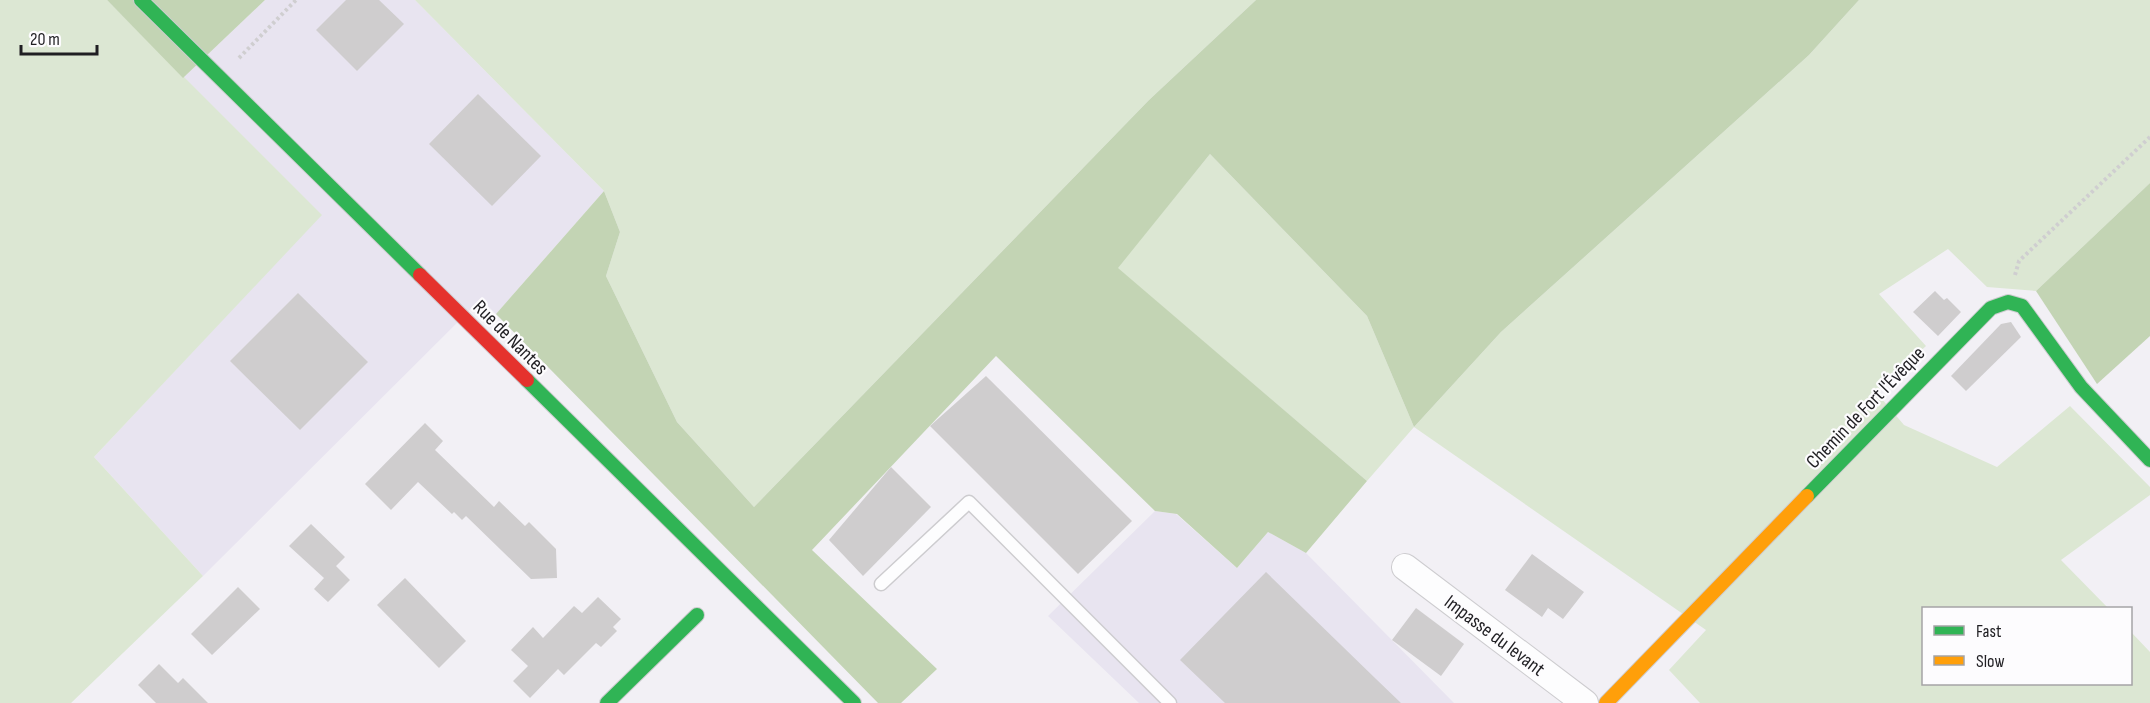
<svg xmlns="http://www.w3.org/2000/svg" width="2150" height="703" viewBox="0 0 2150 703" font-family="'Sofia Sans Condensed',sans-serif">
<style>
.built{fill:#e8e4f0}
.green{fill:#dce7d3}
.forest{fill:#c3d4b4}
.building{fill:#cfcdce}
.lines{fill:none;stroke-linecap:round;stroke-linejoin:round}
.lane-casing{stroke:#cdcccf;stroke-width:15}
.street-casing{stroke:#cdcccf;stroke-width:28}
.fast-casing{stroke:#cdcccf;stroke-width:16}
.slow-casing{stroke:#cdcccf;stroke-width:16}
.jam-casing{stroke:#cdcccf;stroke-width:16}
.path{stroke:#cfced0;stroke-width:4;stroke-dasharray:3 3;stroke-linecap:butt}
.lane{stroke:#fdfdfe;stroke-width:12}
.street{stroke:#fdfdfe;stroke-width:26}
.fast{stroke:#30b455;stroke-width:14}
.slow{stroke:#ff9f0a;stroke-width:14}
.jam{stroke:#e5322d;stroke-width:14}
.labels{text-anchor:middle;stroke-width:4.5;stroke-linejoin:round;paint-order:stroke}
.street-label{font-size:20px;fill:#201f23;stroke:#fdfcfe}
</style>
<rect width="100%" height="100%" fill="#f2f0f5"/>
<g class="built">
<polygon points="265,0 415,0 604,191 496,314 481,299 203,576 94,457 321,215 183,78"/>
<polygon points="1155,511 1176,514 1237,568 1268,532 1306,553 1454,703 1139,703 1048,616"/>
</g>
<g class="green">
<polygon points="0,0 107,0 322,215 94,457 203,576 71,703 0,703"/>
<polygon points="415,0 1256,0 1149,100 754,507 677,422 606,276 620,232 604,191"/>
<polygon points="1859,0 2150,0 2150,183 2036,291 1987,287 1948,249 1879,294 1926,346 1876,392 1904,425 1997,467 2070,406 2150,487 2150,495 2061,560 2108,608 1924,608 1924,684 2130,684 2131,632 2150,652 2150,703 1700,703 1669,670 1706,630 1414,427 1367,481 1117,268 1210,154 1367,316 1414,427 1501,332 1809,55"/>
</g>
<g class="forest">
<polygon points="107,0 265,0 183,78"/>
<polygon points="1256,0 1859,0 1809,55 1501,332 1414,427 1367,316 1210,154 1118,268 1367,481 1306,553 1268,532 1237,568 1177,514 1155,511 996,356 812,550 937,669 901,703 878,703 496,314 604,191 620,232 606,276 677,422 754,507 1149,100"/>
<polygon points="2150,183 2150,336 2097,384 2036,291"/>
</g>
<g class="building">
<polygon points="346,0 379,0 404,24 357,71 316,30"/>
<polygon points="478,94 541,156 492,206 429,144"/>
<polygon points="1935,291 1944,300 1947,298 1961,312 1938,336 1913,312"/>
<polygon points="298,293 368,362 300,430 230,361"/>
<polygon points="2011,322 2021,337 1966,391 1951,376 2001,324"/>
<polygon points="986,376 1132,521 1078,574 930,426"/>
<polygon points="425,423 443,441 435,450 494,507 499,501 525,526 529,522 556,549 557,578 531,579 466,516 462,520 454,512 452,514 418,482 391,510 365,484"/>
<polygon points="891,467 931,507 863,576 829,540"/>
<polygon points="311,524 345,557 336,566 350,580 328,602 314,589 324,578 289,546"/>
<polygon points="1532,554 1584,592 1563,619 1548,608 1542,617 1505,590"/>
<polygon points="1266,572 1376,679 1401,703 1225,703 1180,660"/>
<polygon points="405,578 466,641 439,668 377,605"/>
<polygon points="238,587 260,609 212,655 191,634"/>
<polygon points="598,597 621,619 613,627 617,631 601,647 596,643 564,675 558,669 530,698 513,681 528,666 511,650 533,627 543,638 574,606 582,613"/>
<polygon points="1416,608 1464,644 1441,676 1392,640"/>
<polygon points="159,664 178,683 183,678 208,703 156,703 138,685"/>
</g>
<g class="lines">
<g class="lane-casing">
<polyline id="lane" points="881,584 969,502 1170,703"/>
</g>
<g class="street-casing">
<polyline id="street" points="1405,567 1585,703"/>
</g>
<g class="fast-casing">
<g id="fast">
<polyline points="141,0 420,275"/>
<polyline points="527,380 854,703"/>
<polyline points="1807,496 1991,308 2008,302 2022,306 2081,387 2150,460"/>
<polyline points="607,703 697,615"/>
</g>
</g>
<g class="slow-casing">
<polyline id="slow" points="1606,703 1807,496"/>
</g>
<g class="jam-casing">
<polyline id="jam" points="420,275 527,380"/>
</g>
<g class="path">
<polyline points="239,58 296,0"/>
<polyline points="2015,275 2019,261 2150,137"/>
</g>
<use href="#lane" class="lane"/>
<use href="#street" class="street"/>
<use href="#fast" class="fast"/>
<use href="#slow" class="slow"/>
<use href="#jam" class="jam"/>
</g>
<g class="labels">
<g class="street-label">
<text transform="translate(511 337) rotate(45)" y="7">Rue de Nantes</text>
<text transform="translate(1865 407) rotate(-46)" y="7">Chemin de Fort l'Évêque</text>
<text transform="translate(1495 635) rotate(37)" y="7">Impasse du levant</text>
</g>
</g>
<rect x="1922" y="607" width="210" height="78" fill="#fdfcfe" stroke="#a5a4a6" stroke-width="1.5"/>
<rect x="1934" y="626" width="30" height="9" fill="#30b455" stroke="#a5a4a6" stroke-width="1.5"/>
<text x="1976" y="637" font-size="18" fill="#201f23">Fast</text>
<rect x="1934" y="656" width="30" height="9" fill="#ff9f0a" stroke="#a5a4a6" stroke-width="1.5"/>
<text x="1976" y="667" font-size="18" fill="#201f23">Slow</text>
<path d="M21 45v9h76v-9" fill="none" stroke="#201f23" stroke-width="3"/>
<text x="30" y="45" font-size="18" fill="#201f23" stroke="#fdfcfe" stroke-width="4.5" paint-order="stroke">20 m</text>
</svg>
